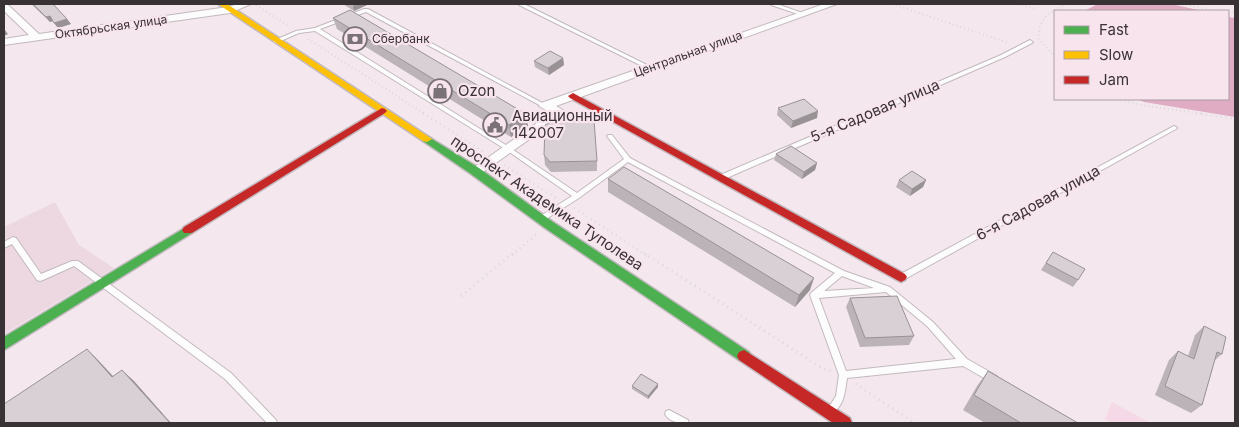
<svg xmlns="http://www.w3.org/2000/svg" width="1239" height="427" viewBox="0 0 1239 427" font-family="Inter,sans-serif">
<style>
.built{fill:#edd8e1}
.green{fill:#f6d9e6}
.water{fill:#dfacc4}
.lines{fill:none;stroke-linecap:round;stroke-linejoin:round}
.lane-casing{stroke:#c2b9be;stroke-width:2}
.street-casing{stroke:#c2b9be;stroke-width:2}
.fast-casing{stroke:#c2b9be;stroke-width:3}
.slow-casing{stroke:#c2b9be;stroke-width:3}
.jam-casing{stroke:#c2b9be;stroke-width:3}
.path-far2{stroke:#dbd8da;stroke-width:2;stroke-dasharray:1 3;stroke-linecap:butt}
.path-far1{stroke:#dbd8da;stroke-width:2.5;stroke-dasharray:1 4;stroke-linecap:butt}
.path{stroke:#dbd8da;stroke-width:3;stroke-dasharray:1 4.5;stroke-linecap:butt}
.lane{fill:#fdfcfc;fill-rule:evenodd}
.street{fill:#fdfcfc;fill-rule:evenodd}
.fast{fill:#4caf50;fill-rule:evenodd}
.slow{fill:#ffc107;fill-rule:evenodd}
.jam{fill:#c62828;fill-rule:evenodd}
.wall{fill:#bbb3b7}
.shaded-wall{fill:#989295}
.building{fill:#d9d0d5;stroke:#989295}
.labels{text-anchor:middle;stroke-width:4.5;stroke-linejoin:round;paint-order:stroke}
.far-street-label{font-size:12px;fill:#393235;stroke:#f8e4ed}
.far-poi-label{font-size:12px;fill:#393235;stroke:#f8e4ed;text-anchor:start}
.poi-label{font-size:15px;fill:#393235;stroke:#f8e4ed;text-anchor:start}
.street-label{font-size:15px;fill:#393235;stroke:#f8e4ed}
</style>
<rect width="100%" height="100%" fill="#f4e8ee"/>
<polygon class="built" points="55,202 79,245 114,268 4,334 4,227"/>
<polygon class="green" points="1112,402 1151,423 1112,423 1105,419"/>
<g class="water">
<polygon points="1098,4 1171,4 1203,11 1084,11"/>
<polygon points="1228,17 1235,18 1235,117 1144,102 1137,99 1228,99"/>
</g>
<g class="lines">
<g class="lane-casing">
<g id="lane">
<polygon points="519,4 524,4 653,68 652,69 648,69 519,5"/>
<polygon points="771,4 777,4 805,14 801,15 771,5"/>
<path d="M364,9H368L548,106L545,108L543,107L366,12L320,29L509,147L577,193L624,159L607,136L608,135H612L630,158L844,271L890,287L933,322L967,359L997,376L998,379L997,382L994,383L991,382L963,366L847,378C845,392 844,407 831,414L828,413L827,410L836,396L839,375L810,295L811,293L835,273L628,162L579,198L543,221H539L538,219L539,217L572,196L505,149L315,31L299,33L276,43L273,41L296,31L315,28ZM842,276L874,288L824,291ZM886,292L927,326L956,359L846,371L819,298Z"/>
<polygon points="1030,40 1033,42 1032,43 1005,57 722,180 720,180 717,178 718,176 1001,55"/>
<polygon points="1174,126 1176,127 1177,128 1176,129 905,279 902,280 899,279 898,277 899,275"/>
<polygon points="13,237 16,238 41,274 72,261 78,261 231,373 276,420 277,423 267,423 225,379 74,266 43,280 40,281 37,280 12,244 4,248 4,242"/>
<path d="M669,410L688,420L689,423C680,423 670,423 665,414L666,411Z"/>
</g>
</g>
<g class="street-casing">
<g id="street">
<polygon points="4,4 7,4 39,34 228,7 238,4 251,4 230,13 4,45 4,39 29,35 4,11"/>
<polygon points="824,4 837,4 556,106 566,112 564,115 480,174 470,174 469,171 551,113 539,106 541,103"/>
</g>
</g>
<g class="fast-casing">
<g id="fast">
<polygon points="427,136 479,168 553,222 749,352 751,356 749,360 744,362 739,360 545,228 471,174 423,141 422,139 423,137"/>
<polygon points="188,226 192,227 194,230 192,233 4,350 4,337"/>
</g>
</g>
<g class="slow-casing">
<polygon id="slow" points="218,4 227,4 432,139 427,142 423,141"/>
</g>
<g class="jam-casing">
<g id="jam">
<polygon points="573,93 905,274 907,277 905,280 901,282 897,280 570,98 568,96"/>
<polygon points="382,108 385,109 387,111 385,113 192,233 184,233 182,230 184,227"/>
<polygon points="744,350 850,418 852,423 833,423 739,360 737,356 739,352"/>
</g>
</g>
<g class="path-far2">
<polyline points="892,4 1009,43"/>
<polyline points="1018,4 1036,9"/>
<polyline points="1178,4 1220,11"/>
<polyline points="256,5 289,26"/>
<polyline points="1228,12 1235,13"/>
<polyline points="308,39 425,114"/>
<path d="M1055,57L1038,38C1040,16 1049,13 1067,4"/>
<polyline points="1117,99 1142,105 1204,114"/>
</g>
<g class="path-far1">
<polyline points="423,113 484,152"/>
<polyline points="1196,113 1235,119"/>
<polyline points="504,165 556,198"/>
<polyline points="574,208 646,255"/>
<polyline points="512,255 537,234"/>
</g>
<g class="path">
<polyline points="644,253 822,368 831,371"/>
<polyline points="461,296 513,253"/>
<polyline points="856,384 914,423"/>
</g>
<use href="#lane" class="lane"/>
<use href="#street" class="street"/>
<use href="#fast" class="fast"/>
<use href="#slow" class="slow"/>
<use href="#jam" class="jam"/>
</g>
<g class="wall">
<polygon points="31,4 53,4 71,24 58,28 53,21 50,22"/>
<polygon points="343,4 367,4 367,5 354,11"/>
<polygon points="333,18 526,114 528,126 511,137 337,29"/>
<polygon points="563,58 564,65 549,75 535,67 534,61"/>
<polygon points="778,108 817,118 791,128 777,115"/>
<polygon points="776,154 817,163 815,170 802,179 774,160"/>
<polygon points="544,155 597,161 597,171 551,172 545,165"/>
<polygon points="608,179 810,290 795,307 608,192"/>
<polygon points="899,180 926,180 923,187 910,196 896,187"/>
<polygon points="1053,252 1078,280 1073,287 1041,270"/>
<polygon points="850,298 914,336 909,345 860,347 846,307"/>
<polygon points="1204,326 1222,354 1215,360 1202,405 1191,413 1155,395 1169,360 1178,351 1188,356 1195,335"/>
<polygon points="988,371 1078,423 985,423 963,410 977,386"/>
<polygon points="632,386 658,387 648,399 632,389"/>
</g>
<g class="shaded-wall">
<polygon points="357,4 367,4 367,5 354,11 353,6"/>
<polygon points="50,16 53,21 50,22 46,17"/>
<polygon points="67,19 71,24 58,28 54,23"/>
<polygon points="4,29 8,34 4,36"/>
<polygon points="563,58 564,65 549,75 548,68"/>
<polygon points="818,111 817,118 791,128 793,121"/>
<polygon points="526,114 528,126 511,137 509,125"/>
<polygon points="817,163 815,170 802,179 804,172"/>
<polygon points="926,180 923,187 910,196 912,189"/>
<polygon points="814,278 810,290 795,307 799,295"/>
<polygon points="87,349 99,361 124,388 112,377"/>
<polygon points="122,370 134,381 171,423 170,423"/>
<polygon points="658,384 658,387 648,399 648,396"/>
</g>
<g class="building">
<polygon points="33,4 53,4 67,19 54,23 50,16 46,17"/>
<polygon points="350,10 526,114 509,125 333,18"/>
<polygon points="550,51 563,58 548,68 534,61"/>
<polygon points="804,99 818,111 793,121 778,108"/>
<polygon points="594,120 597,161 550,162 544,155 545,125 551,122"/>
<polygon points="791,146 817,163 804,172 776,154"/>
<polygon points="624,167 814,278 799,295 608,179"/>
<polygon points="912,171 926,180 912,189 899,180"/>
<polygon points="1053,252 1085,269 1078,280 1046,263"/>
<polygon points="897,296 914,336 865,338 850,298"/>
<polygon points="1204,326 1226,337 1222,354 1217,352 1202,405 1165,386 1178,351 1194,359"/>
<polygon points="87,349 112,377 122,370 170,423 4,423 4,404"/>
<polygon points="988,371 1078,423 1021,423 974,395"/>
<polygon points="641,374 658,384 648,396 632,386"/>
</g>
<defs>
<g id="bank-ring" transform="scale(1.25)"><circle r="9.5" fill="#f8e4ed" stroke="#7a7276" stroke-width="1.5"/><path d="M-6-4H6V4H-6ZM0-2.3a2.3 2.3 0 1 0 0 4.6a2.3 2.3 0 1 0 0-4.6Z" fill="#7a7276"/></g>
<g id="shop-ring" transform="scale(1.25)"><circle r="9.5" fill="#f8e4ed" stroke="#7a7276" stroke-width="1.5"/><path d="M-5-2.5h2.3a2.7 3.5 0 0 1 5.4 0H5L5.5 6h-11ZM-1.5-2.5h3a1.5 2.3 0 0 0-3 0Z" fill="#7a7276"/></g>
<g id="civic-ring" transform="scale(1.25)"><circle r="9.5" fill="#f8e4ed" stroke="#7a7276" stroke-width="1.5"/><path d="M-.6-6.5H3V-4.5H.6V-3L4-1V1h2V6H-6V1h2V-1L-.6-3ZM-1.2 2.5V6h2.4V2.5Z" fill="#7a7276"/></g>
</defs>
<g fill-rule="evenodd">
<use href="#bank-ring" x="355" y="39"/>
<use href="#shop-ring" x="440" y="91"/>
<use href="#civic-ring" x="495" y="125"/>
</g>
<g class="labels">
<g class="far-street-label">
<text transform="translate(111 27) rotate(-8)" y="4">Октябрьская улица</text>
<text transform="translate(688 54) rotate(-20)" y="4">Центральная улица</text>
</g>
<g class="far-poi-label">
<text x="372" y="43">Сбербанк</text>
</g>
<g class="poi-label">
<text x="458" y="96">Ozon</text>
<text x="512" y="121">Авиационный<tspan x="512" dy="17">142007</tspan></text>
</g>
<g class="street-label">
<text transform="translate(875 111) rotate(-23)" y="5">5-я Садовая улица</text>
<text transform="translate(547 203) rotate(34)" y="5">проспект Академика Туполева</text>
<text transform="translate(1038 203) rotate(-29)" y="5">6-я Садовая улица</text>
</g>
</g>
<rect width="1239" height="427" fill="none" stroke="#393235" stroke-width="10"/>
<rect x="1054" y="10" width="175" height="90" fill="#f8e4ed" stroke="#ac9da3"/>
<rect x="1064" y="26" width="25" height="8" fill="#4caf50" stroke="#ac9da3"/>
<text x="1099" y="35" font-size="15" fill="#393235">Fast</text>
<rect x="1064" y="51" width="25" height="8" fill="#ffc107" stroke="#ac9da3"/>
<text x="1099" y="60" font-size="15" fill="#393235">Slow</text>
<rect x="1064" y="76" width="25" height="8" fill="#c62828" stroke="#ac9da3"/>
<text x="1099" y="85" font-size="15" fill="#393235">Jam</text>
</svg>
